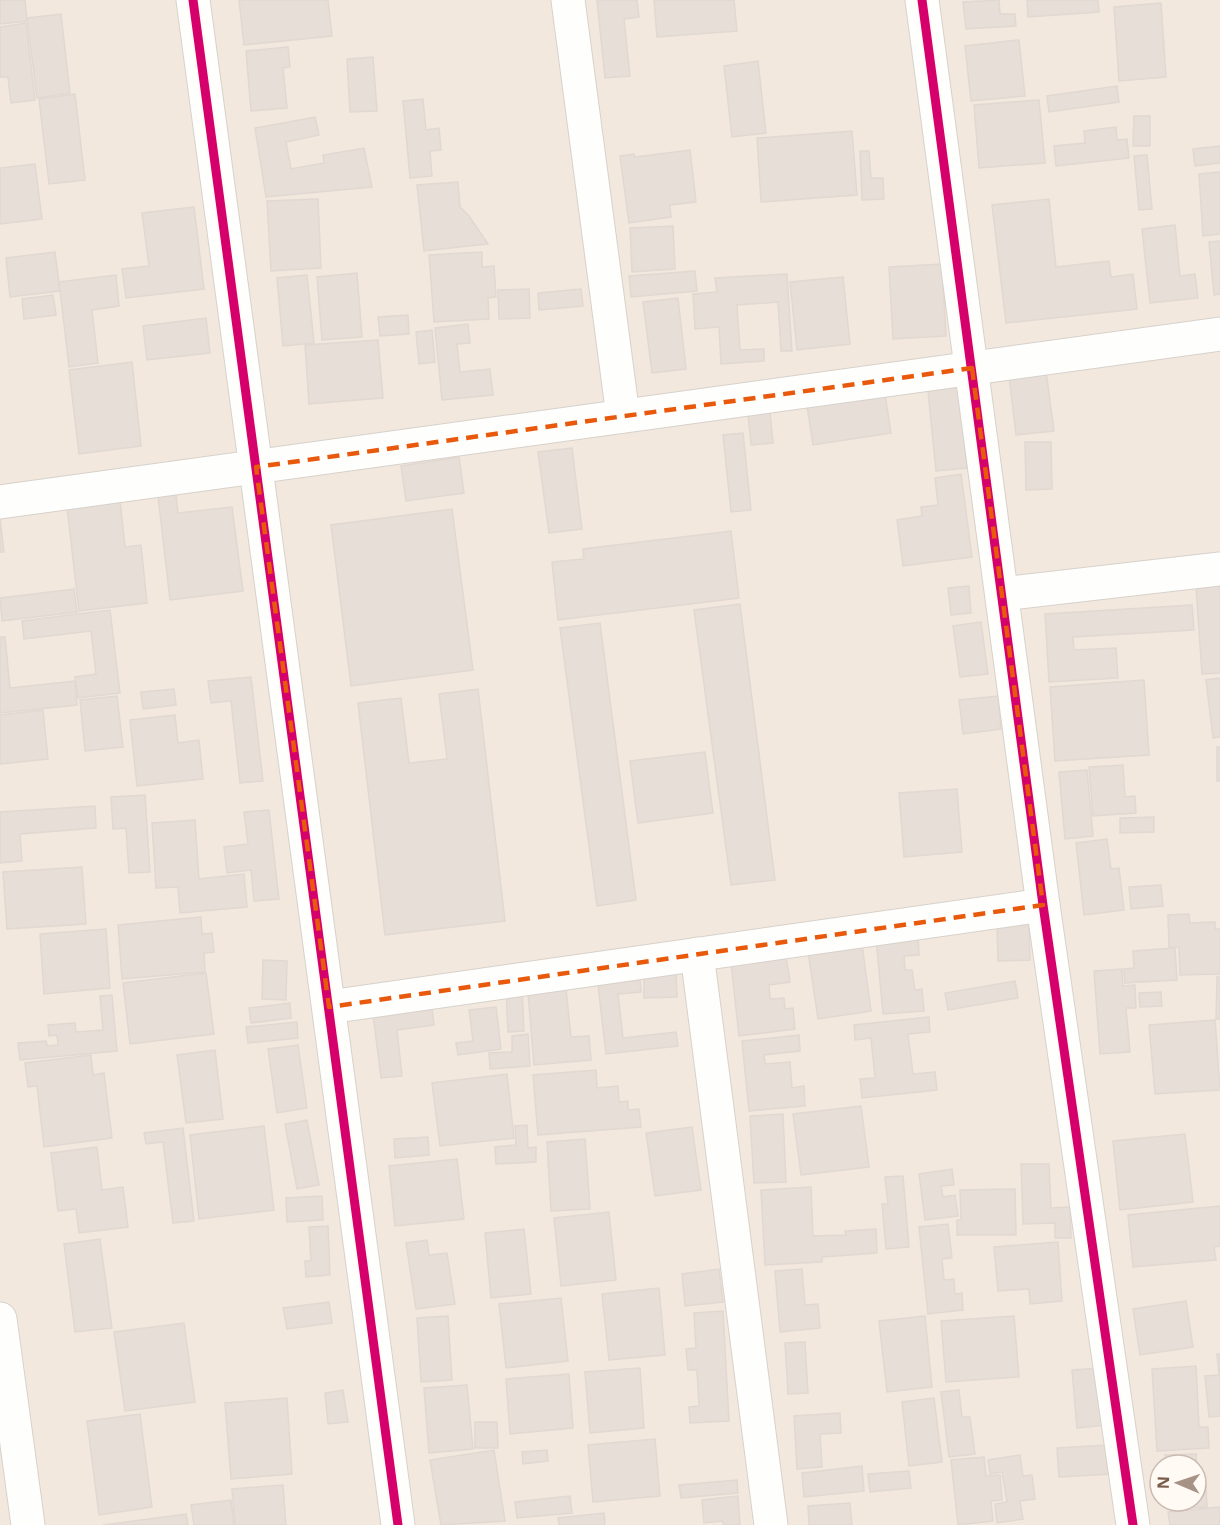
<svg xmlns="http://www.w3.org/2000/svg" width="1220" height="1525" viewBox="0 0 1220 1525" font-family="'Noto Sans',sans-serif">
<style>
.residential{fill:#f2e8de;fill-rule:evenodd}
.building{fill:#e6ded7;stroke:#e2d8d2;stroke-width:1.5}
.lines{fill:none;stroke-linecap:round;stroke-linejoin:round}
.minor-casing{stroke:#d7d1cb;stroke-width:35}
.minor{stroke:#fefefd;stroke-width:33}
.cycleway-casing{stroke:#fffaf3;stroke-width:13}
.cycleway{stroke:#d6006c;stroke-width:9}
.marked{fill:none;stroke:#e8590c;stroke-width:4.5;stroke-dasharray:12 8;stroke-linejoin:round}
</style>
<rect width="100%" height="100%" fill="#f9f5f0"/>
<path class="residential" d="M0,0H1220V1525H0ZM1160,1465H1196V1501H1160Z"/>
<g class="building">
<polygon points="0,0 25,0 27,21 0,24"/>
<polygon points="239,0 328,0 332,36 244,45"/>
<polygon points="597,0 637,0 639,17 624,19 630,76 605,78"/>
<polygon points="654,0 734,0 737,31 657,37"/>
<polygon points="999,0 1000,14 1015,14 1016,26 966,29 963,2"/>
<polygon points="1027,0 1098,0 1099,12 1028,17"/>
<polygon points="1161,3 1166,77 1119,81 1114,7"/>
<polygon points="61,14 70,93 37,98 27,18"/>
<polygon points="26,23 35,100 11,103 8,77 0,77 0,27"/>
<polygon points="1019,40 1025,96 971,101 965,46"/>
<polygon points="288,47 290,67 283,68 287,108 251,111 246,51"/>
<polygon points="373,57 377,111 350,112 347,59"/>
<polygon points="758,61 766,133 732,137 724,66"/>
<polygon points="1117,86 1119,102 1049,112 1047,96"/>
<polygon points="75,94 85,180 49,184 39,99"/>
<polygon points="423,99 426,130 439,128 441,150 430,151 432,176 410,178 403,101"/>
<polygon points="1039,100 1045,163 979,168 974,105"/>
<polygon points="1134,116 1150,116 1150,146 1133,146"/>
<polygon points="315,117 319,135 286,142 291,169 324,163 323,155 364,148 372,187 266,197 255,128"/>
<polygon points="1116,127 1117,140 1127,139 1129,158 1056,166 1054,146 1085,143 1084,131"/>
<polygon points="852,131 857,195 761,202 757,138"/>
<polygon points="1220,146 1220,163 1195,166 1193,149"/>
<polygon points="690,150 696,202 670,205 671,217 629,223 620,156 634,154 635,157"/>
<polygon points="860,151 869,151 871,178 883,178 884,199 862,200"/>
<polygon points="1147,155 1152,209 1139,210 1134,156"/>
<polygon points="35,164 42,219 0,224 0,168"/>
<polygon points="1220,172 1220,234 1203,236 1199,174"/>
<polygon points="458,182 460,207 469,216 488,244 424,251 417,185"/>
<polygon points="318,199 321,268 271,271 267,201"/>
<polygon points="1049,199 1056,267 1109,261 1111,277 1133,274 1137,309 1006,323 992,205"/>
<polygon points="194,207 204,289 126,298 122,269 149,266 142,213"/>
<polygon points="1175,225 1180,276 1195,274 1198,298 1150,303 1142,229"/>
<polygon points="673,226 675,269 632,272 630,228"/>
<polygon points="1220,241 1220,294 1214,295 1209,242"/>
<polygon points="55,252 60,291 10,297 6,258"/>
<polygon points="482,252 482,267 494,266 496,297 488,298 489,319 434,322 429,255"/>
<polygon points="942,264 946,336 893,339 889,267"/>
<polygon points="695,271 697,291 631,297 629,276"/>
<polygon points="357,273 362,337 322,340 317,277"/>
<polygon points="787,274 792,351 781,351 778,302 737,305 740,350 764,349 764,361 721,364 719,327 695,329 693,294 717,292 715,278"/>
<polygon points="116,275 119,306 92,310 98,363 69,367 59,282"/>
<polygon points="307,275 314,343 283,346 277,278"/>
<polygon points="843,277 850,344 797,350 790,282"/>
<polygon points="529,289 530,318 499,319 498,290"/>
<polygon points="581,289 583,306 539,310 538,293"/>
<polygon points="53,295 56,315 24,319 22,299"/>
<polygon points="678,298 686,369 652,373 643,302"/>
<polygon points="408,315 409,334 380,336 378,317"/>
<polygon points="206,318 210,353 147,360 143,326"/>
<polygon points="468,324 470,343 457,344 460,372 490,369 493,395 442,400 435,328"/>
<polygon points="432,330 435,362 419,364 416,332"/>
<polygon points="378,340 383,398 309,404 305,345"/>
<polygon points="132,362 141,446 79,454 69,370"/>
<polygon points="1046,371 1054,431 1016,435 1009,375"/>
<polygon points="959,387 967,468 936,471 928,391"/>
<polygon points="885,394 891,433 813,445 807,406"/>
<polygon points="770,412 773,443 751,445 748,414"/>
<polygon points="743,433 751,510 731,512 723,435"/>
<polygon points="1025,442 1051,442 1052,489 1026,490"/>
<polygon points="572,448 582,529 549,533 538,452"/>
<polygon points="459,457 464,493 406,501 401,466"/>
<polygon points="961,474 972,557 903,566 897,520 922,516 921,507 938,505 935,478"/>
<polygon points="176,494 178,513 232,507 243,591 170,600 158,496"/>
<polygon points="120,500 125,547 141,545 147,603 79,611 67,507"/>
<polygon points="452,509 473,670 351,686 331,525"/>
<polygon points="0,518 4,552 0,552"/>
<polygon points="731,531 739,598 558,620 552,562 584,559 583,549"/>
<polygon points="1220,585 1220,673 1202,674 1196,587"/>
<polygon points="969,586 971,613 951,615 948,588"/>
<polygon points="74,589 77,612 2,621 0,598"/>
<polygon points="740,604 775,880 731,885 694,610"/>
<polygon points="1192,605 1194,630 1073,637 1074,650 1116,648 1118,678 1049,682 1045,614"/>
<polygon points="110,610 120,693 78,698 75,677 96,674 91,631 24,639 22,621"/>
<polygon points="981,622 988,674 960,677 953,626"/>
<polygon points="600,623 636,900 597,906 560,628"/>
<polygon points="0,637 5,637 10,688 75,681 77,705 0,713"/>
<polygon points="251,677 263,781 240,783 231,701 211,703 208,681"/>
<polygon points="1220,678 1220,737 1213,738 1206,680"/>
<polygon points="1144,680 1149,755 1055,761 1050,687"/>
<polygon points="174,689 176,705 143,709 141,692"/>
<polygon points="478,689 505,921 385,935 358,703 401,698 409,763 447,759 439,694"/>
<polygon points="117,696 123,747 85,751 80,700"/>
<polygon points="998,696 1001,729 963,734 959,700"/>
<polygon points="43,710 48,759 0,764 0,715"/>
<polygon points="175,715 178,743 199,740 203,779 137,786 130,720"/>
<rect x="1217" y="747" width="3" height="34"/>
<polygon points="705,752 713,813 638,823 630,761"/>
<polygon points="1123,765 1125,797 1135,796 1136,813 1093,816 1089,767"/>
<polygon points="1087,770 1093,836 1065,839 1059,772"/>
<polygon points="957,789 962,852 904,857 899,793"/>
<polygon points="145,795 150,872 129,873 126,828 113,829 111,797"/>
<polygon points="95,806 96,828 20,834 22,861 0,863 0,812"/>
<polygon points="269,810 279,899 254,901 251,870 227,873 224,847 248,844 244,812"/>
<polygon points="1154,817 1154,832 1120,833 1120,818"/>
<polygon points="195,820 199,879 244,874 247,907 180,913 178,887 156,888 152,823"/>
<polygon points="1107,839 1111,869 1119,868 1124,910 1084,915 1076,843"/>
<polygon points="82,867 86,924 7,929 3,872"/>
<polygon points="1161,885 1163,906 1131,909 1129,887"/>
<polygon points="1189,914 1190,923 1215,922 1215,929 1220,929 1220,974 1180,975 1179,947 1169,947 1168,915"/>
<polygon points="201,917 202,934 212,933 214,952 204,953 205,972 122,979 118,925"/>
<polygon points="997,922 1029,922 1030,960 998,961"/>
<polygon points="106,929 110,988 44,994 40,934"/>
<polygon points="918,935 919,955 904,956 905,970 912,970 915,990 922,989 924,1011 883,1014 876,938"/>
<polygon points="861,937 871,1011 818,1019 807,945"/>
<polygon points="1175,948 1177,980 1125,983 1124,969 1134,968 1133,951"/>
<polygon points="786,956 790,982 769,985 770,999 784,998 785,1009 793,1008 795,1029 739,1036 731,963"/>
<polygon points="263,960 287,961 286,1000 262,999"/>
<polygon points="1122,969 1123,986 1135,985 1136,1008 1126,1008 1130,1052 1100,1054 1094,971"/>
<polygon points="676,971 677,997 644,998 644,973"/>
<polygon points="206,973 214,1034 130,1044 123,983"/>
<polygon points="1217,977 1220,977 1220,1019 1216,1019"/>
<polygon points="640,980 641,992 618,994 623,1038 676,1032 678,1046 606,1054 598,985"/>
<polygon points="1015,981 1018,998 948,1010 945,993"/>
<polygon points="566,989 571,1037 589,1036 591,1060 534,1065 528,993"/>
<polygon points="522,990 524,1031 508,1032 506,991"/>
<polygon points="1161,992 1162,1006 1140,1007 1139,993"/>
<polygon points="112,995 117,1051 20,1060 18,1043 46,1041 47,1046 58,1045 57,1035 49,1036 48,1025 75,1023 76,1032 103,1030 100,996"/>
<polygon points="290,1003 291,1018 251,1023 249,1008"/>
<polygon points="432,1007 434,1025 397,1030 402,1076 381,1078 373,1014"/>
<polygon points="496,1007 501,1049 458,1055 456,1043 473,1041 469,1010"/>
<polygon points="929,1017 930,1032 908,1034 913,1074 935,1072 937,1090 862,1098 860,1079 875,1078 871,1038 855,1040 854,1025"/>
<polygon points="1215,1020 1220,1090 1155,1094 1149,1025"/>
<polygon points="297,1022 298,1038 248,1043 246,1027"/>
<polygon points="528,1034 530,1066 490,1069 489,1053 512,1052 512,1036"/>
<polygon points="799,1035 800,1051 764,1055 765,1064 790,1062 792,1088 804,1086 805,1106 749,1111 742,1041"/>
<polygon points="298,1045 307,1108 277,1113 268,1049"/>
<polygon points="215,1050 223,1119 186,1123 177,1055"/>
<polygon points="91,1055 93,1075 104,1073 112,1138 44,1147 37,1086 28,1087 25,1063"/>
<polygon points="596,1070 597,1088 618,1086 619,1102 628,1101 628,1110 639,1109 641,1127 538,1135 533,1075"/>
<polygon points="507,1074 514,1138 440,1146 432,1083"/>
<polygon points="861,1106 869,1167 801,1175 793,1114"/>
<polygon points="783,1114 786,1182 754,1183 750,1116"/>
<polygon points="307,1120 319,1185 297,1189 285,1124"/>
<polygon points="527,1125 528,1148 536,1147 536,1162 496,1164 495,1147 516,1145 515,1126"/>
<polygon points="264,1126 274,1210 199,1219 190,1135"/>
<polygon points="692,1127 701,1190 655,1196 646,1133"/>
<polygon points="183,1128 194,1221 173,1223 163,1142 146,1144 144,1133"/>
<polygon points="1185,1134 1193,1202 1120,1210 1113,1141"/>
<polygon points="428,1137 429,1155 395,1158 394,1139"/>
<polygon points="585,1139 590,1209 551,1211 547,1142"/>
<polygon points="97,1147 102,1190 123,1187 128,1227 79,1233 76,1209 58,1211 51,1153"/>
<polygon points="457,1159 464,1219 395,1226 389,1166"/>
<polygon points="1021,1164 1049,1164 1051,1208 1070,1207 1071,1238 1055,1238 1055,1223 1023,1224"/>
<polygon points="952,1169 954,1185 941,1186 943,1197 955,1195 958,1216 925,1220 919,1174"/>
<polygon points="903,1176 909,1247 886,1249 882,1204 888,1204 885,1177"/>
<polygon points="811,1187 813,1236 846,1235 845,1231 876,1229 877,1253 822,1257 822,1262 765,1265 761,1190"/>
<polygon points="1015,1189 1016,1235 957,1235 957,1220 961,1220 960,1190"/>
<polygon points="322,1196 323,1220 287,1222 286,1198"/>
<polygon points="1220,1206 1220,1246 1214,1247 1216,1260 1133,1267 1128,1215"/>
<polygon points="609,1212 616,1280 561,1286 554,1218"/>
<polygon points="948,1224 952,1258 942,1259 944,1280 954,1279 955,1294 962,1293 963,1310 928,1314 919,1227"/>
<polygon points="328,1226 330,1275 306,1277 305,1261 311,1261 309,1227"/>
<polygon points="524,1229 531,1294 491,1298 485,1233"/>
<polygon points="100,1239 112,1328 75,1332 64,1244"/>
<polygon points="427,1240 429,1255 447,1253 455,1304 416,1309 406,1243"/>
<polygon points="1058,1242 1062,1301 1030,1304 1029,1289 998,1291 994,1247"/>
<polygon points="719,1269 723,1302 685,1306 682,1274"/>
<polygon points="802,1269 805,1305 818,1304 820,1328 780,1332 775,1271"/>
<polygon points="659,1288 665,1355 609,1360 602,1294"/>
<polygon points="561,1298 568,1361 506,1368 499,1304"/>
<polygon points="1186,1301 1193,1347 1140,1355 1133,1309"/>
<polygon points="329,1302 332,1323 287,1329 283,1308"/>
<polygon points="723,1311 729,1421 690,1423 689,1407 699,1406 697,1370 688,1370 686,1349 696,1348 694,1313"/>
<polygon points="448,1316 452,1380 421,1382 417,1318"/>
<polygon points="925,1316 932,1387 887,1392 879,1321"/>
<polygon points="1014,1316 1019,1377 946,1382 941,1321"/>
<polygon points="184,1323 195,1402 125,1411 114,1332"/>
<polygon points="805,1342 808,1393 788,1394 785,1343"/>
<polygon points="1217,1354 1220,1354 1220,1416 1209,1417 1205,1376 1219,1375"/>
<polygon points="1196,1366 1199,1427 1208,1427 1209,1448 1157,1451 1152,1369"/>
<polygon points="640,1368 644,1428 590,1433 585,1372"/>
<polygon points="1101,1368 1106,1425 1077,1428 1072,1370"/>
<polygon points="569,1374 573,1428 510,1434 506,1379"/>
<polygon points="467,1385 473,1449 429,1453 424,1388"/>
<polygon points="343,1390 348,1422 328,1424 325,1393"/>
<polygon points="959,1390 962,1417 970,1417 975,1454 949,1457 941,1392"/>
<polygon points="287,1398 292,1474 231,1479 225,1403"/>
<polygon points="934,1398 942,1462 909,1466 902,1402"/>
<polygon points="840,1413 841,1433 820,1434 822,1467 797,1469 794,1416"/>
<polygon points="140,1414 152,1507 99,1515 87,1421"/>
<polygon points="475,1422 497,1422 498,1448 475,1448"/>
<polygon points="655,1439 660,1496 593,1502 588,1445"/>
<polygon points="1109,1445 1111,1474 1059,1477 1057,1448"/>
<polygon points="494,1450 505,1521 441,1525 430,1460"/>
<polygon points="547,1450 548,1461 523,1464 522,1452"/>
<polygon points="1196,1454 1198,1486 1206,1486 1207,1507 1168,1509 1168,1501 1196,1501 1196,1465 1165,1465 1165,1455"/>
<polygon points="1020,1455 1023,1476 1032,1475 1035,1499 1020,1501 1023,1519 997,1523 995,1504 1007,1502 1002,1472 990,1474 988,1460"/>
<polygon points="984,1457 986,1476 1000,1475 1002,1500 991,1501 993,1521 958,1525 951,1460"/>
<polygon points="862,1466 864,1491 804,1497 802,1473"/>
<polygon points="909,1471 911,1488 870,1492 868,1474"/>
<polygon points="737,1480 738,1493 681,1498 679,1485"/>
<polygon points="283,1485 286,1525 235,1525 232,1489"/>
<polygon points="570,1496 572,1513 517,1518 515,1502"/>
<polygon points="738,1496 740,1525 723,1525 723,1521 704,1523 702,1500"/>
<polygon points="231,1500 234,1525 194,1525 191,1505"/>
<polygon points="850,1503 852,1525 809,1525 808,1506"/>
<polygon points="1220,1507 1220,1525 1170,1525 1168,1512"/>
<polygon points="604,1513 605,1525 559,1525 558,1518"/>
<polygon points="186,1514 188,1525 103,1525"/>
</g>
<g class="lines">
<g class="minor-casing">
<g id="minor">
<polyline points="193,0 398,1525"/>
<polyline points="568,0 623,416"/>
<polyline points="922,0 1043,905 1133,1525"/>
<polyline points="0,502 1220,334"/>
<polyline points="1002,594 1220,569"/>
<polyline points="697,954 771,1525"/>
<polyline points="329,1007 1043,905"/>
<polyline points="0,1319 28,1525"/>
</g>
</g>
<use href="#minor" class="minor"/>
<g class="cycleway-casing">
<g id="cycleway">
<polyline points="193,0 398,1525"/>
<polyline points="922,0 1043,905 1133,1525"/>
</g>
</g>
<use href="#cycleway" class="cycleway"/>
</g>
<path class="marked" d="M972,368L1043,905L329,1007L256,467Z"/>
<g transform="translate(1178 1483) rotate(272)"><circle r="28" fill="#fffaf3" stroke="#cabbb1" stroke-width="1.5"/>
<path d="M0-4.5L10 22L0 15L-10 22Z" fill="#a69286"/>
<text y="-9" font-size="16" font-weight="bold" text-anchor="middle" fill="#7a5c4d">N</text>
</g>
</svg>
